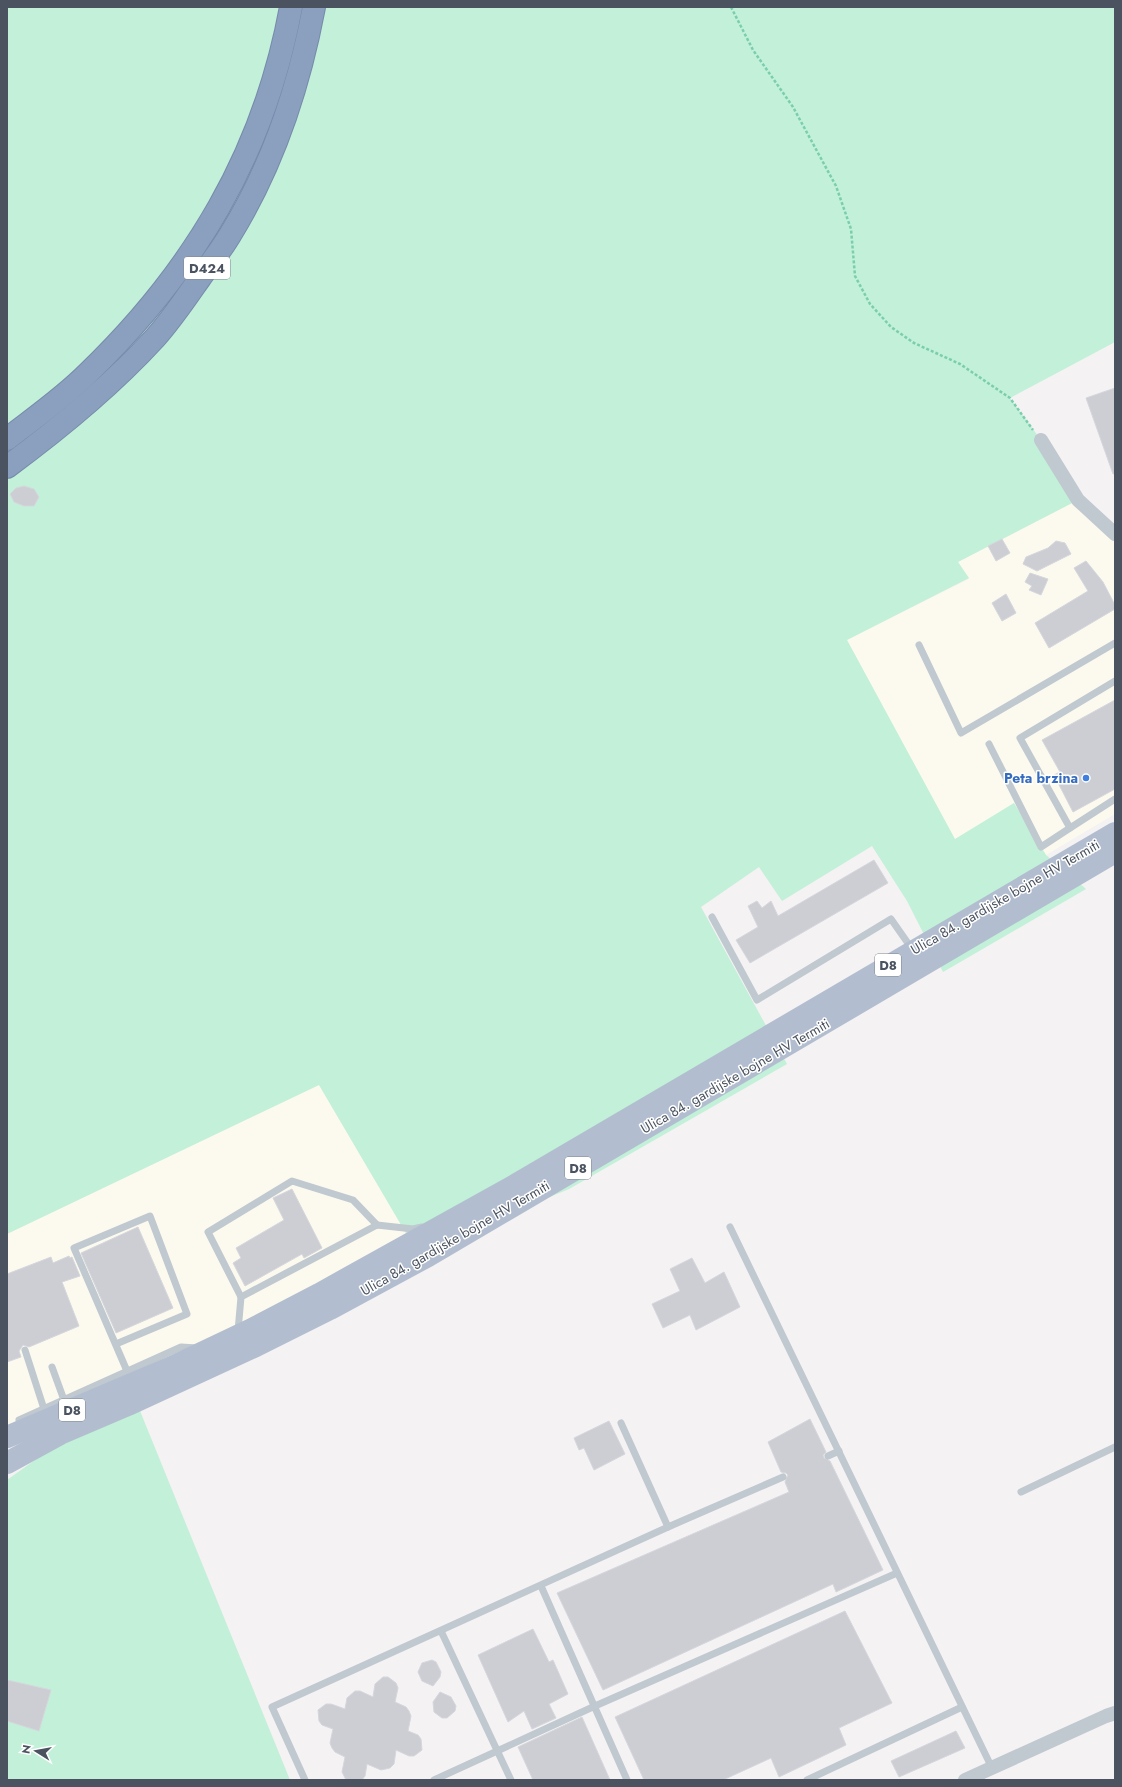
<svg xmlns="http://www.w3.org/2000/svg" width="1122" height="1787" viewBox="0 0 1122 1787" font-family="Jost,sans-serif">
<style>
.commercial{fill:#fcfaee}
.green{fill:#c2f0d8}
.building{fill:#ccced4;stroke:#d6d7dd}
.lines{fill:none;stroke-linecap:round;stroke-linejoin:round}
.highway-casing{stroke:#768aab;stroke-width:24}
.path{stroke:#7acead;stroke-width:2.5;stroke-dasharray:3 2;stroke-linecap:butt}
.lane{stroke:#c0c8d0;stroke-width:7}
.street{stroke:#c0c8d0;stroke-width:14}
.primary{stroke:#b2bed0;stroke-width:22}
.highway{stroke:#8b9fbf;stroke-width:22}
.shop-dot{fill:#3f7fe0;stroke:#fff;stroke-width:1.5}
.labels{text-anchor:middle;stroke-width:3;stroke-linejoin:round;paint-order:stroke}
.shield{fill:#fff;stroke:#80878f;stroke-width:1}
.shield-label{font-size:13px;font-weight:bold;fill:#4a535f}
.shop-label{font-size:14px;font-weight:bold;fill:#366cbe;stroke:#fff;text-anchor:end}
.street-label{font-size:14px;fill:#4a535f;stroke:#fff}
</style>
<rect width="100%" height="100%" fill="#f4f2f2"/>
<g class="commercial">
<polygon points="1078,500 1115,534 1115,814 1046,855 1014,803 955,840 847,640 969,579 958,562"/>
<polygon points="319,1085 417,1252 7,1446 7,1234"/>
</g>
<g class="green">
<polygon points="7,7 1115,7 1115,342 1010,398 1041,440 1078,500 958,562 969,578 847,640 955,839 1014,803 1046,855 1086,889 943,972 907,901 872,846 782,901 759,867 701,907 787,1064 569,1189 417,1252 319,1085 7,1234"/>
<polygon points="140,1411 290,1780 7,1780 7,1480 49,1450"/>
</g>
<g class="building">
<polygon points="1115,388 1115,474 1113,474 1086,398"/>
<polygon points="24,486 34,489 39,497 34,506 24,506 14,502 10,494 16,488"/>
<polygon points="1002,539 1010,553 996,561 988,546"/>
<polygon points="1056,541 1065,543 1071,554 1037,571 1023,564 1026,557 1048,548"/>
<polygon points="1086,561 1103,582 1115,605 1115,609 1049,648 1035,623 1088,591 1074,568"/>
<polygon points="1030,573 1048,579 1041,595 1029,590 1032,586 1025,582"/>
<polygon points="1006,594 1016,613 1002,621 992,603"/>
<polygon points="1115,700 1115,789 1073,812 1054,775 1060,772 1042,740"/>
<polygon points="874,860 888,883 750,963 736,940 758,927 748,906 757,901 762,908 771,901 778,916"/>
<polygon points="292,1189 322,1248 304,1258 302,1254 245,1286 233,1263 241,1258 236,1248 284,1220 273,1198"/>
<polygon points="138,1227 173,1308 116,1333 81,1253"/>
<polygon points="69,1256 70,1258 72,1257 80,1276 62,1282 79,1326 29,1347 23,1345 19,1351 21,1357 7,1362 7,1274 51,1257 53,1263"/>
<polygon points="692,1258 705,1283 724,1272 740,1307 696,1330 690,1315 663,1328 652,1304 680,1291 670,1269"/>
<polygon points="810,1419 826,1452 823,1455 824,1458 830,1461 883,1570 836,1592 833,1584 603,1690 557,1593 789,1492 785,1482 788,1475 786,1473 781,1472 768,1442"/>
<polygon points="609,1421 625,1454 594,1470 584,1448 579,1450 574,1438"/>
<polygon points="845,1611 892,1703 839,1728 846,1745 779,1777 771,1758 723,1780 644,1780 615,1717"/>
<polygon points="533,1629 549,1662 553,1660 568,1694 549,1704 556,1718 532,1729 524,1711 508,1722 478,1655"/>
<polygon points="432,1660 436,1662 441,1672 440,1677 433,1686 422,1681 418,1672 422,1663"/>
<polygon points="383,1677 388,1677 396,1683 398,1688 395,1702 406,1707 409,1711 411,1716 408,1731 418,1735 421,1739 422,1750 414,1756 409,1756 396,1750 394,1764 390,1768 381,1770 367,1764 365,1776 362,1780 346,1780 342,1772 345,1757 335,1752 332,1748 330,1743 333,1729 322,1725 319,1721 318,1710 326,1704 331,1704 345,1709 347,1698 355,1691 360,1691 373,1697 375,1684"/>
<polygon points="7,1680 51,1690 39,1731 7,1721"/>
<polygon points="440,1692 451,1697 456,1706 455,1711 447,1718 442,1718 434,1712 433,1702"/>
<polygon points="582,1717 610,1780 533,1780 518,1747"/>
<polygon points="956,1731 965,1748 899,1777 891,1761"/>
</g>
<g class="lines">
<g class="highway-casing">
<g id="highway">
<path d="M7,439C34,418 63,398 87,374C194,271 264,154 291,7"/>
<path d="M7,467C60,428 111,386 155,338C172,319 186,298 200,278C210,264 221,250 230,235C272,167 299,86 314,7"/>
</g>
</g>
<polyline class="path" points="731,7 753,50 793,107 836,186 851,229 855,276 870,304 891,327 914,343 960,364 1010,398 1033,430"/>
<g class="lane">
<polyline points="919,645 961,733 1115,643"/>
<polyline points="1115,681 1020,738 1070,828 1115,799"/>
<polyline points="989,744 1041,847 1070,828"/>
<polyline points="712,917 757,1000 891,919 912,949"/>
<polyline points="730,1227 992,1768"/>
<polyline points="241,1297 208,1232 292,1181 353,1200 377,1225"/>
<polyline points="238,1331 241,1297 377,1225 413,1229 422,1227"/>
<polyline points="116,1344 187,1314 150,1216 74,1248 127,1371"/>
<polyline points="25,1350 44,1409"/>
<polyline points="52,1367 64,1400"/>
<polyline points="19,1420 181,1347 197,1348"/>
<polyline points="621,1423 668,1527"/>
<polyline points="828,1456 839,1451"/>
<polyline points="1021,1492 1115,1447"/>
<polyline points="541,1586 627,1780"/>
<polyline points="441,1631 511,1780"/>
<polyline points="305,1780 272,1707 668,1527 783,1477"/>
<polyline points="434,1780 595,1706 897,1573"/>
<polyline points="807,1780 962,1707"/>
</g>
<g class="street">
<polyline points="1041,440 1078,500 1115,534"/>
<polyline points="965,1780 1106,1716 1115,1713"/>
</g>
<g class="primary">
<polyline points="7,1437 172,1367 250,1330 319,1294 515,1185 1115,833"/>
<polyline points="7,1463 60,1434 128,1405 256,1346 330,1309 428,1256 1115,852"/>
</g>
<use href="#highway" class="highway"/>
</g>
<circle class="shop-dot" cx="1086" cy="778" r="4"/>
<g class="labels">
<g class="shield">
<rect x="184" y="257" width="46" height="22" rx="3"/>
<rect x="875" y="954" width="26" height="22" rx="3"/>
<rect x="565" y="1157" width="26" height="22" rx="3"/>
<rect x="59" y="1399" width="26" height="22" rx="3"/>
</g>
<g class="shield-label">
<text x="207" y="273">D424</text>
<text x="888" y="970">D8</text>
<text x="578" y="1173">D8</text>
<text x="72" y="1415">D8</text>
</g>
<g class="shop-label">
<text x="1078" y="783">Peta brzina</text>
</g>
<g class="street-label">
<text transform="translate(1005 897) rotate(-30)" y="5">Ulica 84. gardijske bojne HV Termiti</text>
<text transform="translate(735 1076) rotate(-30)" y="5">Ulica 84. gardijske bojne HV Termiti</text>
<text transform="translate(455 1238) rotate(-30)" y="5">Ulica 84. gardijske bojne HV Termiti</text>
</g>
</g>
<rect width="1122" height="1787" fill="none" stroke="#4a535f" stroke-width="16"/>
<g transform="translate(36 1751) rotate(281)" stroke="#ffffff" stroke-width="3" paint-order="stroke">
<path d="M0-3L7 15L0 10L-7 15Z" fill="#4a535f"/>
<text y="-6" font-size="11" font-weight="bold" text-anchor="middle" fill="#4a535f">N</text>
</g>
</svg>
